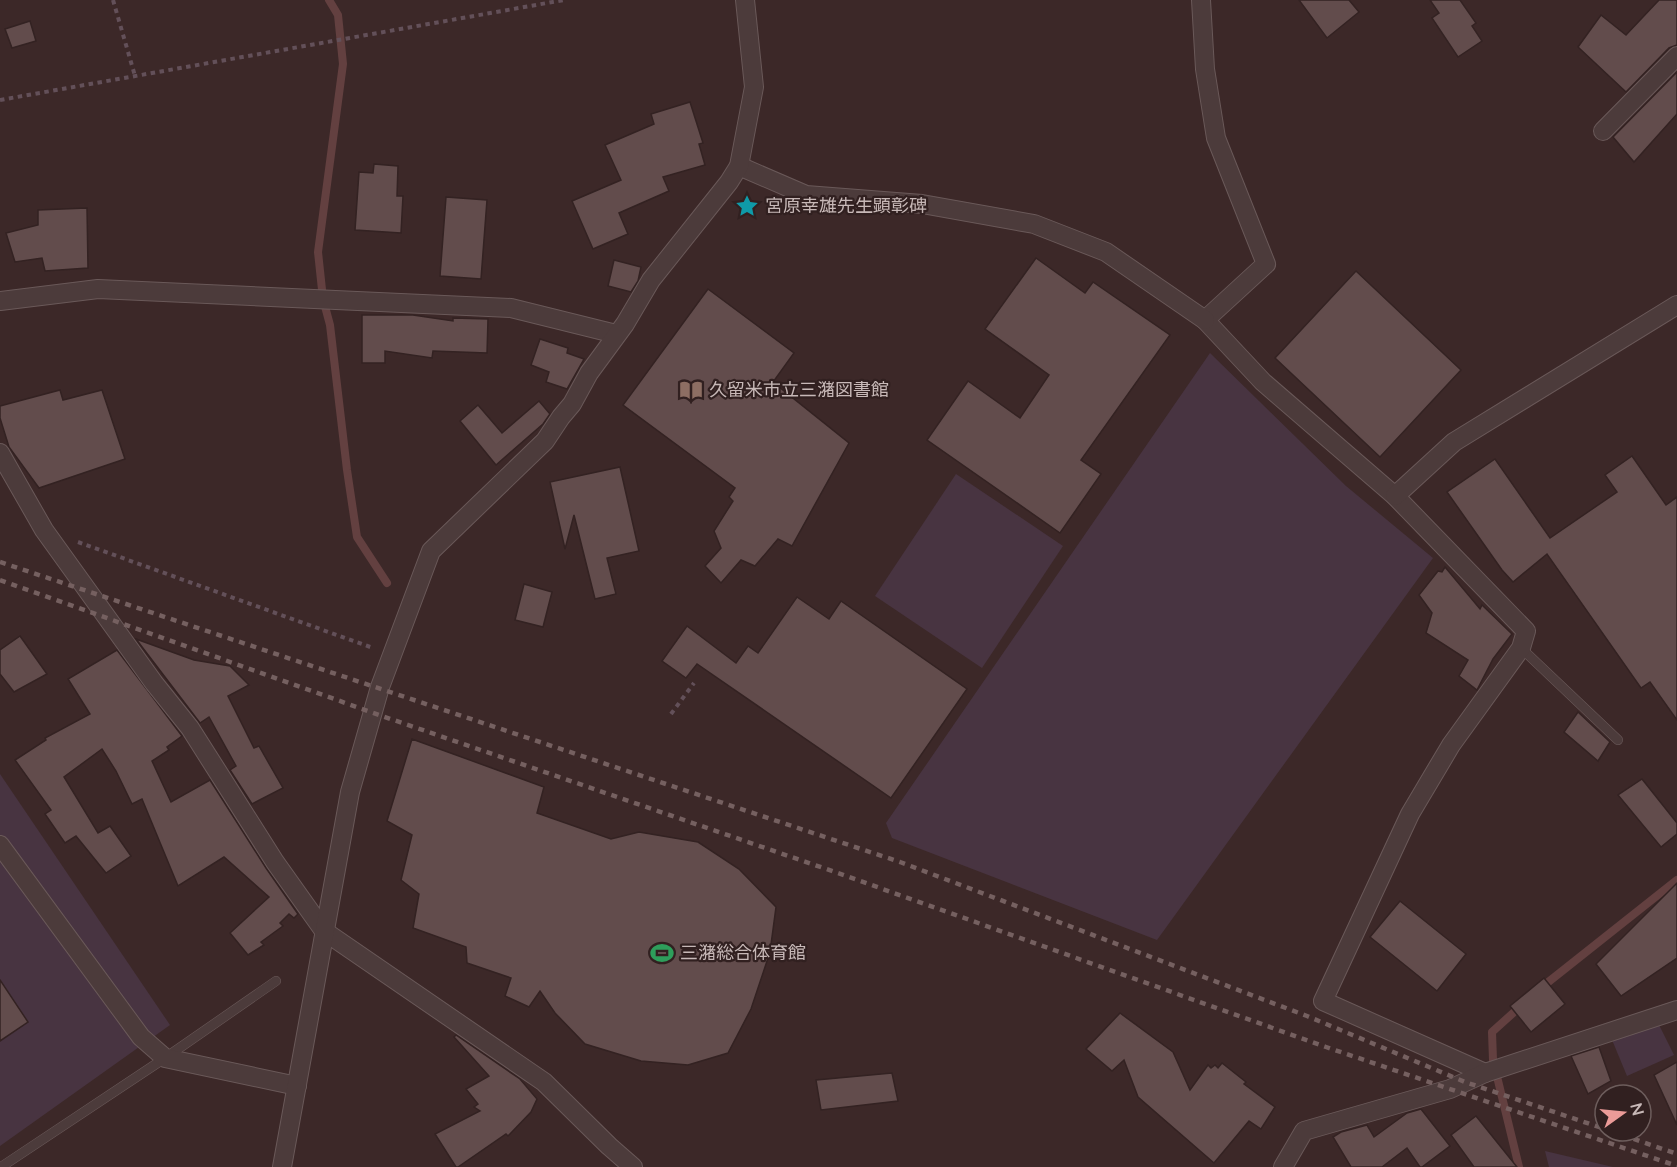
<svg xmlns="http://www.w3.org/2000/svg" width="1677" height="1167" viewBox="0 0 1677 1167" font-family="Lato,'Noto Sans JP',sans-serif">
<style>
.green{fill:#483441}
.lines{fill:none;stroke-linecap:round;stroke-linejoin:round}
.stream{stroke:#634040;stroke-width:8}
.building{fill:#624c4c;stroke:#322;stroke-width:1.5}
.service-casing{stroke:#6a5959;stroke-width:10}
.minor-casing{stroke:#6a5959;stroke-width:20}
.path{stroke:#635059;stroke-width:4;stroke-dasharray:4.5 4.5;stroke-linecap:butt}
.service{stroke:#4c3b3b;stroke-width:9}
.minor{stroke:#4c3b3b;stroke-width:18}
.rail{stroke:#756060;stroke-width:4.5;stroke-dasharray:6 6;stroke-linecap:butt}
.labels{text-anchor:middle;stroke-width:4.5;stroke-linejoin:round;paint-order:stroke}
.poi-label{font-size:18px;fill:#c7b8b7;stroke:#312020;text-anchor:start}
</style>
<rect width="100%" height="100%" fill="#3c2828"/>
<g class="green">
<polygon points="1210,353 1346,486 1433,558 1157,940 892,838 886,823"/>
<polygon points="956,474 1063,546 982,668 875,596"/>
<polygon points="0,774 170,1025 0,1146"/>
<polygon points="1658,1023 1674,1055 1627,1076 1610,1035"/>
<polygon points="1545,1151 1613,1167 1549,1167"/>
</g>
<g class="lines">
<g class="stream">
<polyline points="329,0 338,15 343,64 318,252 323,299 330,325 347,470 357,537 387,583"/>
<polyline points="1542,987 1677,880"/>
<polyline points="1519,1167 1493,1060 1492,1032 1522,1005"/>
</g>
</g>
<g class="building">
<polygon points="1299,0 1349,0 1359,12 1327,38"/>
<polygon points="1430,0 1460,0 1476,23 1472,26 1482,41 1458,57 1432,18 1439,13"/>
<polygon points="1659,0 1677,0 1677,45 1669,48 1626,92 1578,47 1601,15 1626,35"/>
<polygon points="30,21 36,41 12,48 5,29"/>
<polygon points="1677,72 1677,114 1634,162 1613,137"/>
<polygon points="690,102 703,143 699,144 705,165 663,177 669,191 619,213 628,234 593,249 572,201 621,180 605,145 654,124 651,114"/>
<polygon points="374,164 398,166 397,196 403,196 401,233 355,230 359,172 373,173"/>
<polygon points="446,197 487,200 481,279 440,276"/>
<polygon points="87,208 88,268 45,271 42,258 15,262 6,233 38,225 38,210"/>
<polygon points="1036,258 1085,293 1093,282 1170,335 1081,460 1101,474 1060,533 927,440 968,381 1020,418 1049,375 985,329"/>
<polygon points="614,260 641,267 638,281 631,292 608,286"/>
<polygon points="1356,271 1461,370 1380,457 1275,358"/>
<polygon points="708,289 794,353 773,382 849,443 792,546 778,539 755,566 741,560 721,583 705,566 721,548 714,531 733,501 729,497 735,488 623,405"/>
<polygon points="362,315 413,315 453,321 453,318 488,319 487,353 433,351 432,358 385,351 385,363 362,363"/>
<polygon points="540,339 568,348 567,353 584,359 567,389 546,382 549,372 531,365"/>
<polygon points="60,390 63,400 102,390 125,459 39,488 9,447 0,418 0,406"/>
<polygon points="539,401 550,414 543,424 496,465 460,421 478,405 502,433"/>
<polygon points="1632,456 1666,505 1677,497 1677,720 1650,682 1641,688 1547,554 1513,582 1502,570 1447,492 1495,459 1550,538 1617,492 1605,475"/>
<polygon points="620,467 639,551 607,558 616,594 595,599 574,515 565,549 550,482"/>
<polygon points="1445,567 1480,609 1482,605 1512,634 1493,659 1477,690 1459,676 1468,660 1426,633 1432,613 1419,595 1438,571 1442,572"/>
<polygon points="524,584 552,592 543,627 515,620"/>
<polygon points="797,597 829,619 841,601 967,689 891,798 697,664 686,678 662,661 687,626 736,663 748,646 758,653"/>
<polygon points="20,636 47,674 14,692 0,674 0,650"/>
<polygon points="136,639 194,660 230,666 249,685 228,696 254,748 259,746 283,788 252,804 230,770 236,766 209,717 200,723"/>
<polygon points="117,650 182,736 167,747 169,750 152,761 171,802 210,780 266,868 298,914 294,918 289,914 280,923 283,926 261,942 264,945 248,955 230,933 269,897 224,857 178,886 142,799 132,804 116,771 102,749 64,777 98,833 110,826 131,856 106,873 76,836 65,843 45,814 51,810 15,760 46,740 45,738 90,714 68,679"/>
<polygon points="1578,712 1610,742 1598,761 1564,732"/>
<polygon points="412,739 544,787 537,813 611,839 639,832 698,842 739,869 776,907 770,952 751,1009 728,1053 688,1065 641,1061 585,1044 555,1013 540,991 529,1007 505,996 511,978 467,963 466,947 413,928 419,894 401,880 412,835 387,821"/>
<polygon points="1642,779 1677,823 1677,834 1661,847 1618,795"/>
<polygon points="1677,883 1677,958 1621,996 1596,964"/>
<polygon points="1400,901 1466,954 1437,991 1370,937"/>
<polygon points="1544,978 1565,1004 1531,1032 1510,1006"/>
<polygon points="0,980 28,1022 0,1041"/>
<polygon points="1120,1013 1173,1052 1190,1090 1208,1065 1211,1068 1215,1065 1218,1068 1222,1063 1246,1082 1244,1084 1275,1107 1261,1129 1249,1121 1214,1163 1138,1097 1124,1060 1112,1071 1086,1049"/>
<polygon points="456,1035 520,1079 537,1099 531,1112 508,1136 506,1134 458,1167 456,1167 435,1134 480,1111 474,1107 478,1104 466,1089 489,1076 454,1037"/>
<polygon points="1599,1047 1611,1081 1588,1094 1571,1056"/>
<polygon points="1677,1062 1677,1125 1654,1075"/>
<polygon points="892,1073 898,1101 821,1110 816,1080"/>
<polygon points="1421,1109 1450,1146 1422,1167 1420,1167 1407,1148 1382,1167 1351,1167 1333,1137 1341,1132 1367,1125 1374,1137 1407,1113"/>
<polygon points="1476,1116 1517,1167 1474,1167 1451,1135"/>
</g>
<g class="lines">
<g class="service-casing">
<g id="service">
<polyline points="1521,648 1618,740"/>
<polyline points="1,1167 165,1058 276,981"/>
</g>
</g>
<g class="minor-casing">
<g id="minor">
<polyline points="1201,0 1205,69 1216,138 1266,264 1205,320 1263,382 1395,496 1526,631 1521,648 1451,745 1410,814 1323,1001 1485,1073"/>
<polyline points="1603,131 1677,56"/>
<polyline points="739,166 806,195 922,204 1034,224 1106,252 1205,320"/>
<polyline points="0,301 98,289 511,308 616,334"/>
<polyline points="0,453 44,530 154,683 190,728 275,862 324,931 544,1082 609,1146 633,1167"/>
<polyline points="1395,496 1454,442 1677,305"/>
<polyline points="0,845 141,1037 165,1058 297,1086"/>
<polyline points="282,1167 350,792 380,687 431,551 545,441 561,417 572,404 589,373 625,324 651,280 729,182 739,166 754,87 745,0"/>
<polyline points="1283,1167 1304,1131 1450,1089 1485,1073 1677,1010"/>
</g>
</g>
<g class="path">
<polyline points="113,0 135,76"/>
<polyline points="0,100 564,0"/>
<polyline points="78,542 373,648"/>
<polyline points="671,714 694,683"/>
</g>
<use href="#service" class="service"/>
<use href="#minor" class="minor"/>
<g class="rail">
<polyline points="0,562 900,862 1307,1016 1465,1082 1605,1129"/>
<polyline points="0,580 382,716 835,872 1326,1047 1677,1166"/>
<polyline points="1611,1131 1677,1154"/>
</g>
</g>
<defs>
<g id="sight-bare" transform="scale(1.8)"><path d="M0-6L1.8-2.2L6-1.7L2.9 1.2L3.7 5.4L0 3.3L-3.7 5.4L-2.9 1.2L-6-1.7L-1.8-2.2Z" fill="#0f9aa8" stroke="#312020" stroke-width="2.5" paint-order="stroke"/></g>
<g id="library-bare" transform="scale(1.8)"><path d="M-6-4Q-3-5.5-.7-3.5V5Q-3 3-6 4ZM6-4Q3-5.5 .7-3.5V5Q3 3 6 4Z" fill="#8d6e63" stroke="#312020" stroke-width="2.5" paint-order="stroke"/></g>
<g id="stadium-bare" transform="scale(1.8)"><path d="M0-5a6.5 5 0 1 0 0 10a6.5 5 0 1 0 0-10ZM-3.5-1.8h7v3.6h-7Z" fill="#2e9e5b" stroke="#312020" stroke-width="2.5" paint-order="stroke"/></g>
</defs>
<g fill-rule="evenodd">
<use href="#sight-bare" x="747" y="206"/>
<use href="#library-bare" x="691" y="390"/>
<use href="#stadium-bare" x="662" y="953"/>
</g>
<g class="labels">
<g class="poi-label">
<text x="765" y="212">宮原幸雄先生顕彰碑</text>
<text x="709" y="396">久留米市立三潴図書館</text>
<text x="680" y="959">三潴総合体育館</text>
</g>
</g>
<g transform="translate(1623 1113) rotate(75)"><circle r="28" fill="#312020" stroke="#6d5d5c" stroke-width="1.5"/>
<path d="M0-4.5L10 22L0 15L-10 22Z" fill="#eb9b98"/>
<text y="-9" font-size="16" font-weight="bold" text-anchor="middle" fill="#c7b8b7">N</text>
</g>
</svg>
